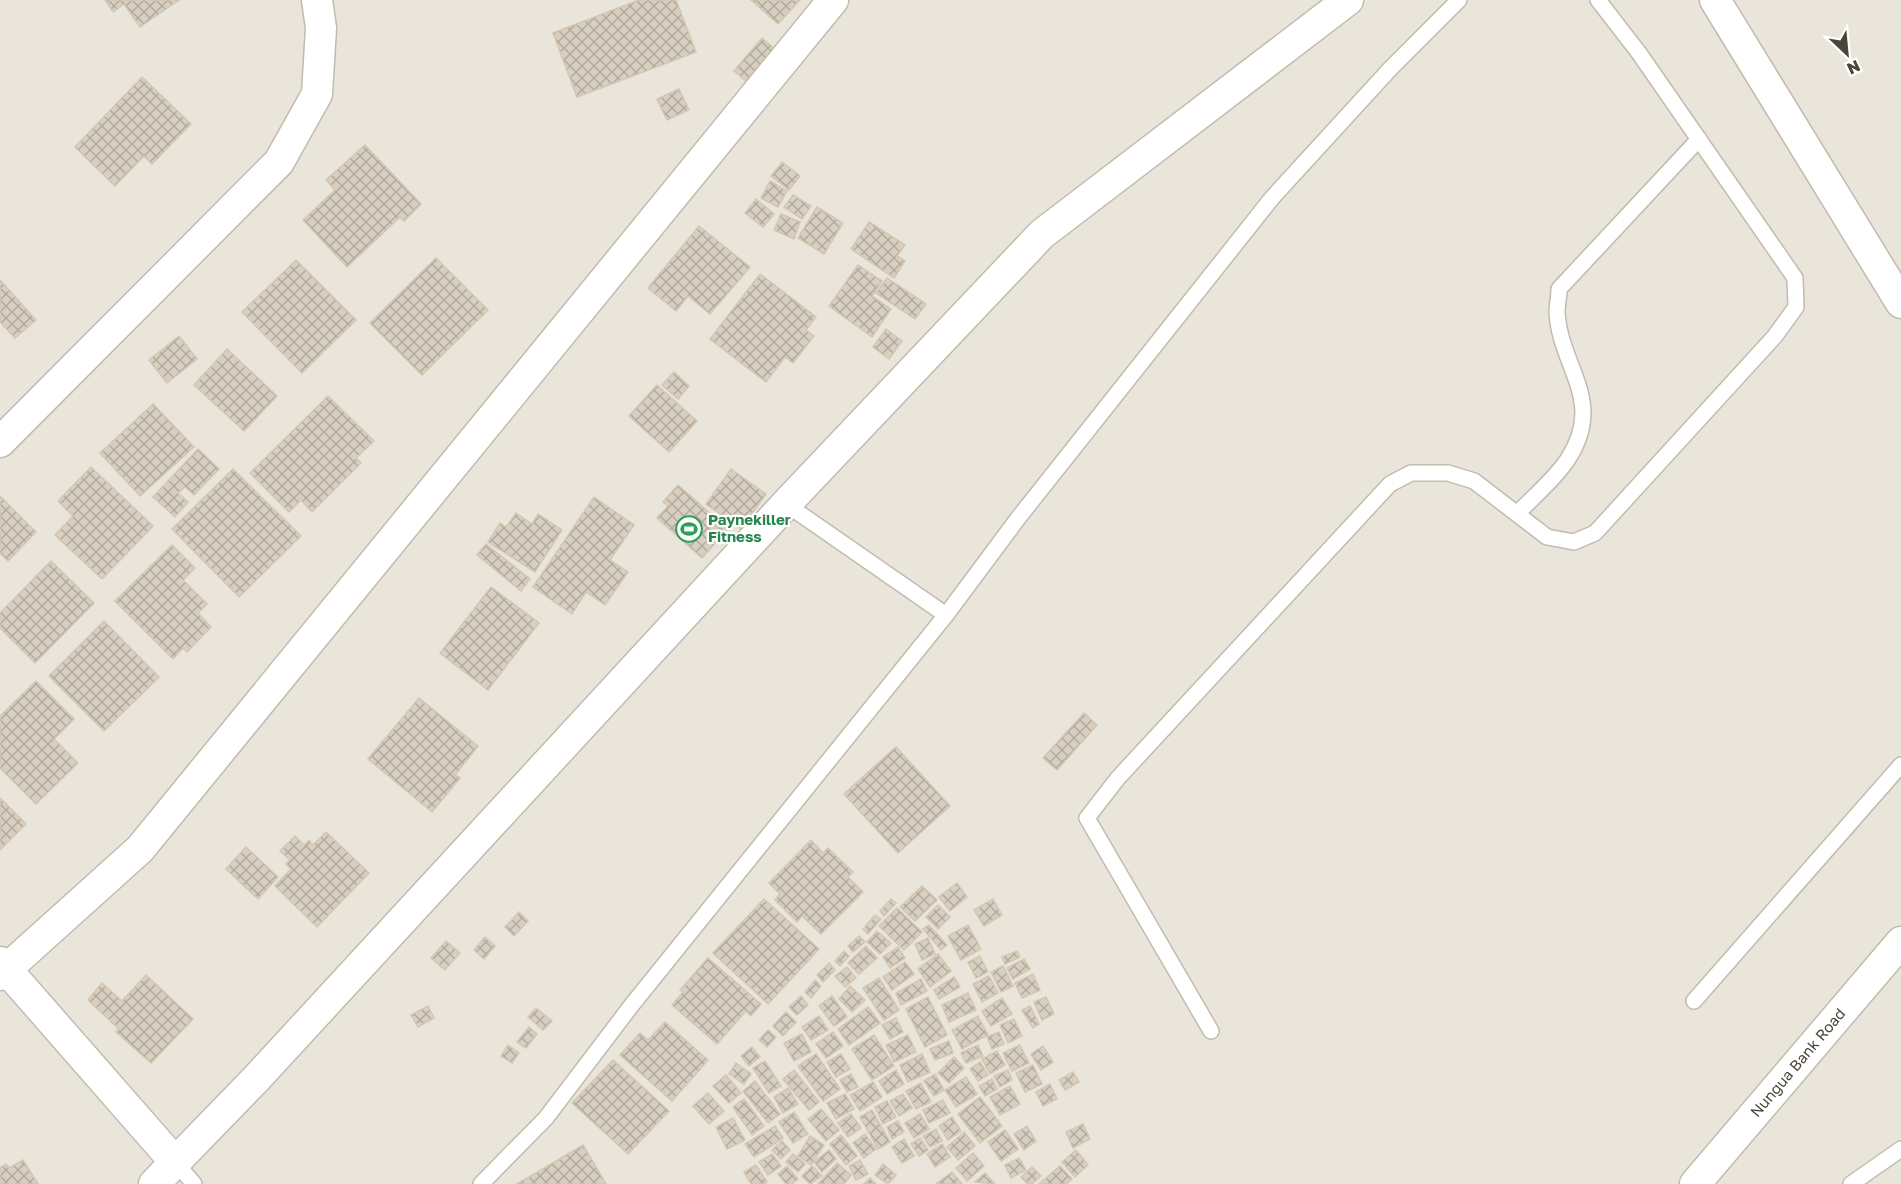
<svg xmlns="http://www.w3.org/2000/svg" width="1901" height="1184" viewBox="0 0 1901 1184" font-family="'Golos Text',sans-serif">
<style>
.residential{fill:#eae5da}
.building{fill:url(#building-cross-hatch);stroke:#d3c7b4;stroke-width:1.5}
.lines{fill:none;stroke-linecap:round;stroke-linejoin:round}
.service-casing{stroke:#c2bbae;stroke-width:18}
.minor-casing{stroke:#c2bbae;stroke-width:33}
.service{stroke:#fff;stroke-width:15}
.minor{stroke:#fff;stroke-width:30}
.labels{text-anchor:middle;stroke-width:4.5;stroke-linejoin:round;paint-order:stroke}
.leisure-label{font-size:15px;font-weight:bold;fill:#27864d;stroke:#fff;text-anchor:start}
.street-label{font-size:15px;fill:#4b4439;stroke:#fff}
</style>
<defs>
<pattern id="building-cross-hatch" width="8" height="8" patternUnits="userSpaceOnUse" patternTransform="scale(1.5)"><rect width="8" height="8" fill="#d8cfc1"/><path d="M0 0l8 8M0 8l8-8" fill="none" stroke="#b1aa9e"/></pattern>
</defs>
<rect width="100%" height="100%" fill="#f6f3ec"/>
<rect class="residential" x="0" y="0" width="1901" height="1184"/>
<g class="building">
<polygon points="105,0 179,0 140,27 124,4 113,12"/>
<polygon points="639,0 676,0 696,52 577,97 553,33"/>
<polygon points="751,0 800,0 778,24"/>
<polygon points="762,38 776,50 748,83 734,71"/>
<polygon points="142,77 191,124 152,164 144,156 115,186 75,147"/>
<polygon points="679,89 689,110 667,120 657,99"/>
<polygon points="365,145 421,204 404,221 400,217 347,267 303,220 335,190 326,180"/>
<polygon points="782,162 800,176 789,190 771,176"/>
<polygon points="770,181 787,191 778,207 761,198"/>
<polygon points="793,195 811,206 802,219 784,207"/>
<polygon points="756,199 774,214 763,227 745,213"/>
<polygon points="817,207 843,223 824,254 798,238"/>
<polygon points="781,214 800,222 794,239 774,230"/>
<polygon points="869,222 905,245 897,256 905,261 894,278 851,249"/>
<polygon points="699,226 750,267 710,314 688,296 676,311 648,288"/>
<polygon points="436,258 488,310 422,375 370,323"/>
<polygon points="296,260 356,320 302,373 242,312"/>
<polygon points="858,265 882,281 872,296 891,309 872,337 829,306"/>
<polygon points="760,274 816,317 806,330 814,336 793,363 785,357 766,382 710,339"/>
<polygon points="887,278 926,304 915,319 876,293"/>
<polygon points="0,280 36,320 15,338 0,322"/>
<polygon points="886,329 902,341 889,359 873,347"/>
<polygon points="179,336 197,359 167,383 149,360"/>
<polygon points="227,349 277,396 244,431 194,385"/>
<polygon points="674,372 689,386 678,399 662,385"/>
<polygon points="657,385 697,421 669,452 629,416"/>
<polygon points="328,396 374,441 356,458 361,463 312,512 301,500 289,512 250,473"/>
<polygon points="153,404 194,447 140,496 100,453"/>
<polygon points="198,449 219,469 194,495 185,487 178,493 188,502 175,517 153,497"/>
<polygon points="91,467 153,526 102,579 55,535 73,516 58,501"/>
<polygon points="233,469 301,536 239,597 172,529"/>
<polygon points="731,469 766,494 741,529 706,504"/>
<polygon points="678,485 728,529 702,558 657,518 668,506 663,502"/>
<polygon points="0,496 36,532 8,561 0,553"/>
<polygon points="594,497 634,525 610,560 628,572 605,605 586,592 572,614 533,587"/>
<polygon points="516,513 532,524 538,514 562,530 535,572 488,542 500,523 506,527"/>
<polygon points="486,544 530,579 521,591 477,555"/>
<polygon points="172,545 195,568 183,580 207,604 198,613 211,627 187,652 183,648 173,659 115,601"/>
<polygon points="51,561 94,603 35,663 0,628 0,613"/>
<polygon points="491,587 539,623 488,690 440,653"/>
<polygon points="104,621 159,677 104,731 49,676"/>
<polygon points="36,681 74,719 54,739 78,763 36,804 0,768 0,716"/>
<polygon points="419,698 478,746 455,775 460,778 432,812 368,759"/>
<polygon points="1084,713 1097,725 1057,770 1043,758"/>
<polygon points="896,747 950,806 898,853 844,794"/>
<polygon points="0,798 26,824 0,850"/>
<polygon points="326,832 369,873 317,927 275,886 291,869 286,864 290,860 280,851 295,836 304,845 309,840 313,845"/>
<polygon points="811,840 823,853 828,848 853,872 848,877 863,892 821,934 802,916 797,922 775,900 780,894 769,883"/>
<polygon points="246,847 278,877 258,899 226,869"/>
<polygon points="957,883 967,897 950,911 939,897"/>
<polygon points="922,886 937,900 915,921 900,907"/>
<polygon points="764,899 819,949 768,1004 713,953"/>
<polygon points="891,899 896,903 884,916 880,911"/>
<polygon points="993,899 1002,915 984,926 974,910"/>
<polygon points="938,905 950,917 938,929 926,917"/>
<polygon points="897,908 922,932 904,950 879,926"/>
<polygon points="519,912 528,921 514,936 505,927"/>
<polygon points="875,915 881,919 868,934 863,929"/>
<polygon points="929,925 947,945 941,950 923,929"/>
<polygon points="968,925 981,949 961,960 948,936"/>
<polygon points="877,931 891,943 880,954 867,942"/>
<polygon points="859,936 865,942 853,952 848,946"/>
<polygon points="485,937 495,946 484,959 474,950"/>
<polygon points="928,938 935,954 922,960 915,944"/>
<polygon points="446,941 460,953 445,970 431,958"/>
<polygon points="866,946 877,958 859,974 848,963"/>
<polygon points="898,947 905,958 890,968 883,957"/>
<polygon points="844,951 849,956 840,966 835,961"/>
<polygon points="1017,951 1020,957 1005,964 1002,957"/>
<polygon points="938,954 951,971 930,987 918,969"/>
<polygon points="980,956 988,972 976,978 968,962"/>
<polygon points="708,958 761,1004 751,1016 746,1011 717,1044 672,1005 683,992 680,990"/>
<polygon points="1024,959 1030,969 1013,979 1007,968"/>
<polygon points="905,962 914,974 892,990 883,977"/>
<polygon points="829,963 835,970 823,982 817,975"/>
<polygon points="1003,966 1013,986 1001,992 991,972"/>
<polygon points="847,967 856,978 845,987 835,976"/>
<polygon points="1033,974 1040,990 1022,998 1015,983"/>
<polygon points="146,975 193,1019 151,1063 116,1032 119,1029 88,1000 102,983 122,1001"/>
<polygon points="989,976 998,993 982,1002 973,984"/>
<polygon points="954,977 960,987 939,999 934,990"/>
<polygon points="879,978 899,1010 884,1020 863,988"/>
<polygon points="921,979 927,991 901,1005 896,993"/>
<polygon points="815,980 821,986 811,998 805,992"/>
<polygon points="850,986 865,1000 852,1012 839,999"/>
<polygon points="968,993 976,1010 949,1022 942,1005"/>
<polygon points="801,996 808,1005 797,1015 789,1007"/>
<polygon points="832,996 847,1017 834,1026 819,1006"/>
<polygon points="928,997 947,1035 925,1047 906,1009"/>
<polygon points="1046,997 1054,1014 1042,1020 1034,1002"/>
<polygon points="1002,998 1012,1014 991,1026 982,1011"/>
<polygon points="428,1006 434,1018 418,1027 411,1015"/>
<polygon points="1030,1006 1039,1024 1033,1028 1022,1010"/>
<polygon points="868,1007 880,1023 849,1045 838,1029"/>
<polygon points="536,1008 552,1021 543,1030 528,1017"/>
<polygon points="786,1012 796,1022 783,1036 773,1026"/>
<polygon points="819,1016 828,1030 811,1040 802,1027"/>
<polygon points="978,1016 988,1035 962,1049 952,1030"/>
<polygon points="896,1018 903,1032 890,1039 882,1025"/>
<polygon points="1014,1019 1022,1036 1008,1043 1000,1025"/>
<polygon points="665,1022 708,1060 672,1101 620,1055 640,1033 648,1040"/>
<polygon points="529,1027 537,1034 526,1048 517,1042"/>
<polygon points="768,1030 776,1037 767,1047 759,1040"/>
<polygon points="833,1032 843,1046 826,1058 816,1044"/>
<polygon points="999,1032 1004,1044 992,1049 987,1037"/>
<polygon points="802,1034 811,1052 794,1061 784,1043"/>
<polygon points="874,1035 894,1066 872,1080 852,1049"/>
<polygon points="908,1035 916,1052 894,1062 886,1045"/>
<polygon points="949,1041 953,1053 935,1060 930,1049"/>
<polygon points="508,1045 519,1053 512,1063 501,1056"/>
<polygon points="978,1045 983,1056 966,1063 961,1053"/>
<polygon points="1020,1045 1029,1063 1012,1071 1003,1053"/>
<polygon points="1043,1046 1053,1062 1041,1070 1031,1054"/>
<polygon points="752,1047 760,1057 749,1066 741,1056"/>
<polygon points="997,1051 1005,1065 990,1074 982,1059"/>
<polygon points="816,1054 840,1089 823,1101 798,1066"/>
<polygon points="841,1054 850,1069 836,1077 827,1062"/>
<polygon points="922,1054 930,1072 908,1082 900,1065"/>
<polygon points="954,1057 964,1068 949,1083 938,1073"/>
<polygon points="613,1060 669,1111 628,1154 572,1103"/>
<polygon points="765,1061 781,1086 769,1093 753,1068"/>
<polygon points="980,1062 988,1075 978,1081 970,1069"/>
<polygon points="736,1063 751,1074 744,1084 729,1074"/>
<polygon points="1033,1065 1042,1084 1025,1092 1016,1073"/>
<polygon points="794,1070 819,1102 809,1110 783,1079"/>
<polygon points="896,1070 904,1084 887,1094 879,1081"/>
<polygon points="1008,1070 1012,1080 1000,1087 994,1076"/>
<polygon points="1073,1072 1079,1082 1065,1090 1059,1080"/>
<polygon points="851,1074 858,1087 847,1092 840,1080"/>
<polygon points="935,1074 944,1090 934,1096 924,1081"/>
<polygon points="726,1075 741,1093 729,1103 713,1086"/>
<polygon points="966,1077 977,1094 956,1107 945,1090"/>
<polygon points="992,1079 997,1089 985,1096 979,1086"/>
<polygon points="755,1081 780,1114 768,1123 743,1091"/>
<polygon points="873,1082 882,1097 860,1111 850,1095"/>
<polygon points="921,1083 931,1102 916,1109 906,1091"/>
<polygon points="1050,1084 1057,1099 1043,1106 1036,1092"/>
<polygon points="1010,1086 1020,1104 1000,1115 990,1097"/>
<polygon points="788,1088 798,1104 783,1113 774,1097"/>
<polygon points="708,1093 724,1111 709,1124 693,1106"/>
<polygon points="845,1094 854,1109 836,1119 827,1103"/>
<polygon points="903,1094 912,1108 899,1116 890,1101"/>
<polygon points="980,1097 1002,1126 980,1143 958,1114"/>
<polygon points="744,1099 764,1126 752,1135 733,1107"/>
<polygon points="943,1100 950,1113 929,1123 923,1110"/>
<polygon points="887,1101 896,1117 883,1124 875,1107"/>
<polygon points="821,1109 839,1130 826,1141 808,1119"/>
<polygon points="872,1110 890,1142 878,1149 860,1117"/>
<polygon points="794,1112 808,1134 793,1143 779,1122"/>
<polygon points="851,1114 861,1128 848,1137 838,1123"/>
<polygon points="920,1114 929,1129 914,1138 905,1123"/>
<polygon points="952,1117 961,1131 948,1140 939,1126"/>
<polygon points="733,1118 745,1140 727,1149 716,1127"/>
<polygon points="898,1121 904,1132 892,1139 887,1127"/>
<polygon points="1083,1124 1090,1139 1073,1148 1066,1132"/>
<polygon points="775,1126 783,1138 754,1157 745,1144"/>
<polygon points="1027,1126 1036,1141 1024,1150 1014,1134"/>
<polygon points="936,1129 942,1141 930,1147 923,1136"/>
<polygon points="1005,1130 1018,1149 1001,1161 988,1142"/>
<polygon points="964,1132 975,1146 958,1160 947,1147"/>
<polygon points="865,1134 876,1149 864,1158 853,1143"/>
<polygon points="841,1135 857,1156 846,1165 830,1144"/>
<polygon points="810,1136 824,1145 811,1165 798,1156"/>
<polygon points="920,1138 928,1150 919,1156 911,1144"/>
<polygon points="904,1139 914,1156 902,1163 892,1147"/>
<polygon points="782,1141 790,1150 781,1159 772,1150"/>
<polygon points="942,1144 950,1157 935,1167 927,1154"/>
<polygon points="583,1145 606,1184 517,1184"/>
<polygon points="829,1150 836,1159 822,1172 814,1162"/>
<polygon points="1076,1150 1088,1165 1075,1177 1062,1162"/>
<polygon points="973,1153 984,1166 967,1181 956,1168"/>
<polygon points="772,1154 781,1166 768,1175 759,1162"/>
<polygon points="793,1154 805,1164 798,1172 786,1162"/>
<polygon points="1019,1158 1026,1170 1011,1178 1005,1165"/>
<polygon points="23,1160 38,1184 0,1184 0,1168 6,1164 9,1168"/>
<polygon points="860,1160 868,1174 856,1180 849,1166"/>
<polygon points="837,1163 851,1175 844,1184 818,1184"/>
<polygon points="883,1164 896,1175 888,1184 875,1175"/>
<polygon points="756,1165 767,1182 764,1184 751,1184 744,1172"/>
<polygon points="787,1166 798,1179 792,1184 786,1184 778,1174"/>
<polygon points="812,1166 822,1176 810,1184 802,1176"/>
<polygon points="1060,1166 1072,1179 1066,1184 1039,1184"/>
<polygon points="1032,1167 1041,1176 1032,1184 1028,1184 1021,1177"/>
<polygon points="952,1172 962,1184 936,1184"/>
<polygon points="985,1173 995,1184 975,1182"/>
<polygon points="870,1178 876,1184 864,1184"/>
</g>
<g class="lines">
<g class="service-casing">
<g id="service">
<polyline points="786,504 946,615"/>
<path d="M1517,514C1533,497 1555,479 1568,459C1606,400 1560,368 1557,312C1557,305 1559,297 1559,289L1699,139"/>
<polyline points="1694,1001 1901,765"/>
<polyline points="1211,1031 1087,818 1118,778 1390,484 1411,473 1448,473 1474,481 1547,537 1574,542 1595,533 1775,336 1796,307 1795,278 1639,53 1598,0"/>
<polyline points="175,1162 194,1184"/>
<polyline points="481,1184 546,1118 631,1006 946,615 1019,517 1272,198 1390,69 1459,0"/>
<polyline points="1851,1184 1901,1149"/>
</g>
</g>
<g class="minor-casing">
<g id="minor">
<polyline points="1715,0 1901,303"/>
<polyline points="0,442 279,162 317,94 321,28 317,0"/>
<polyline points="0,962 175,1162"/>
<polyline points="0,975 140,849 833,0"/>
<polyline points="154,1184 255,1080 786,504 1042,234 1348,0"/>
<path id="s1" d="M1695,1184L1901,942"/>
</g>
</g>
<use href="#service" class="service"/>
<use href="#minor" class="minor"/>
</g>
<defs>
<g id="stadium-ring" transform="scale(1.35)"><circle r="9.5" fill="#fff" stroke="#2e9e5b" stroke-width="1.5"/><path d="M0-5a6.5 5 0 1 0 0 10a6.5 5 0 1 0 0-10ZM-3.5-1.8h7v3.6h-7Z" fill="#2e9e5b"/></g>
</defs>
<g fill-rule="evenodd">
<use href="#stadium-ring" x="689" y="529"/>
</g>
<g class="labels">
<g class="leisure-label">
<text x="708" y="525">Paynekiller<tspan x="708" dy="17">Fitness</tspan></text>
</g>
<g class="street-label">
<text dy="5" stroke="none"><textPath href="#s1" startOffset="159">Nungua Bank Road</textPath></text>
</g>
</g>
<g transform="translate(1847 54) rotate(154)" stroke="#ffffff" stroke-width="4.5" paint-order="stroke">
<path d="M0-4.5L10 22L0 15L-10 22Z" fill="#4b4439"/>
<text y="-9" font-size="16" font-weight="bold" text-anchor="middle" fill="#4b4439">N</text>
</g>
</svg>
